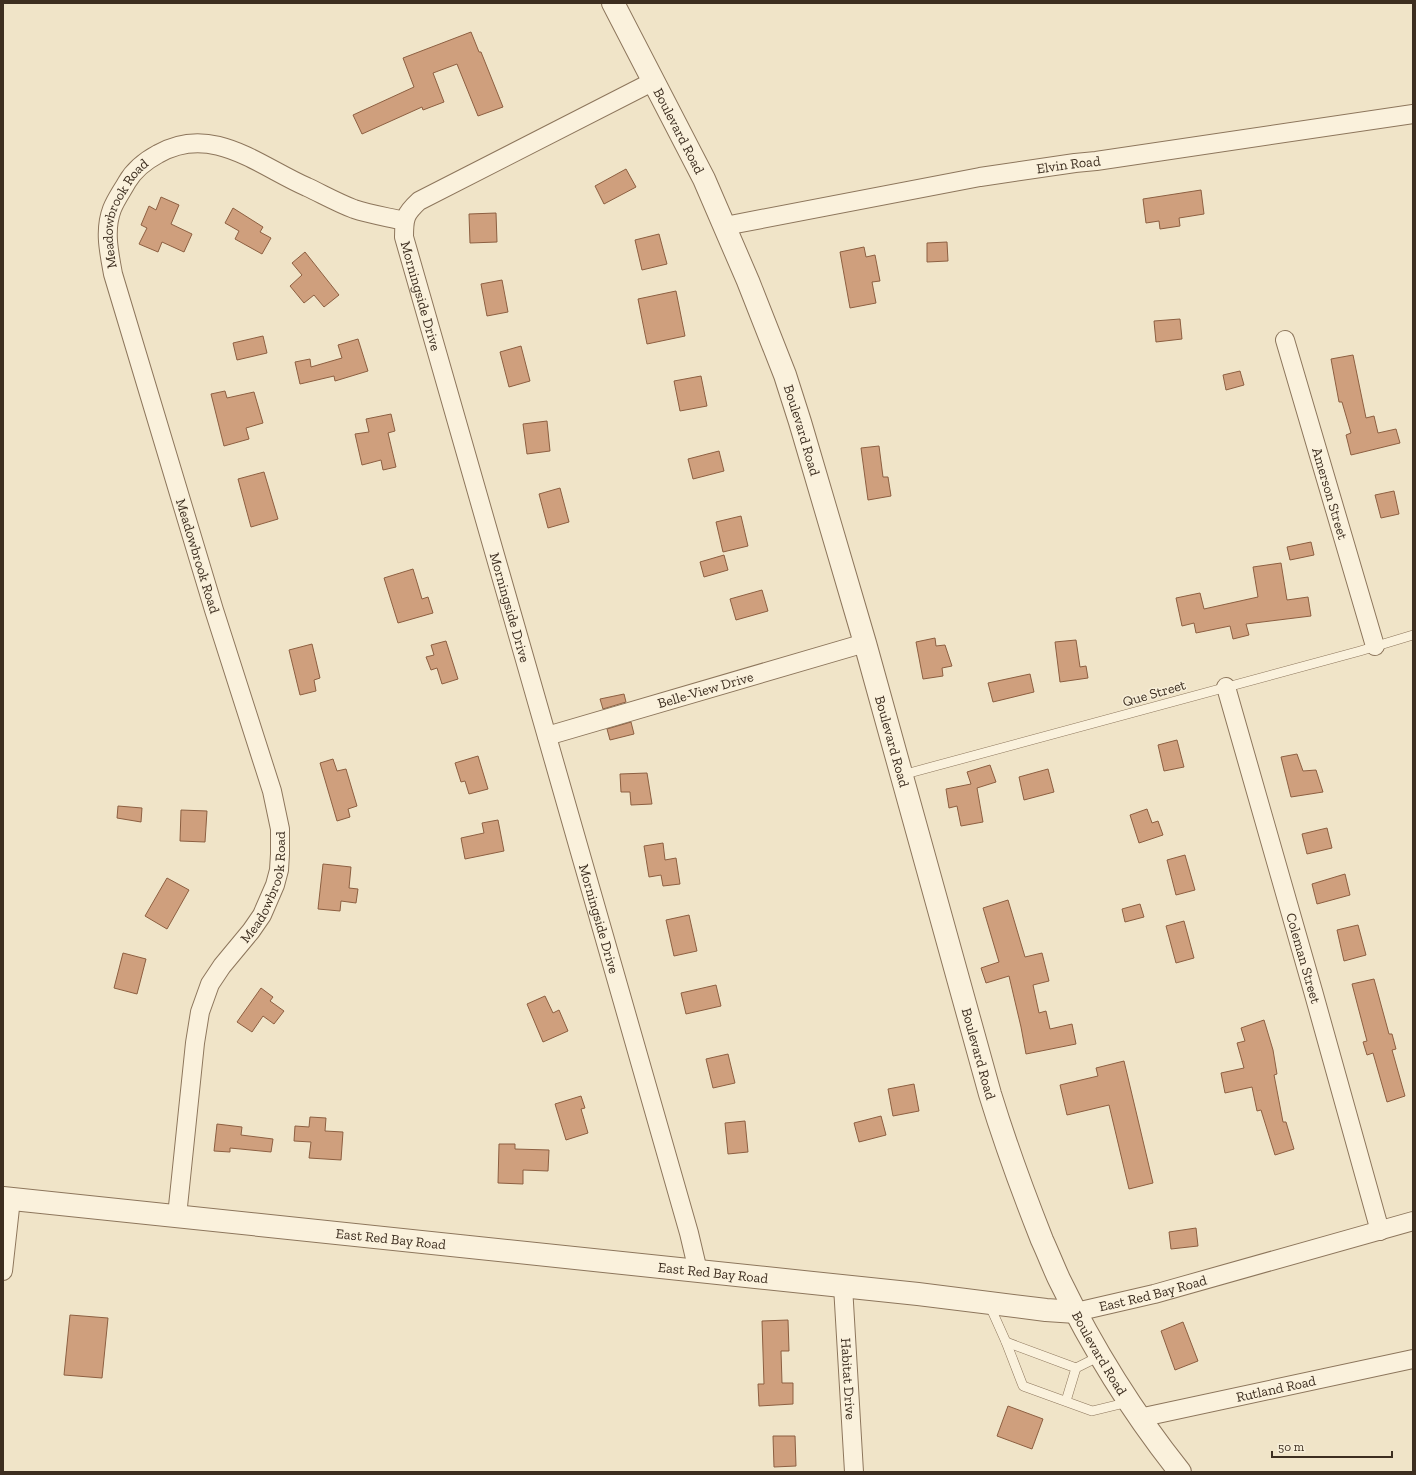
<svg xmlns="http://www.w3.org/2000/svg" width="1416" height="1475" viewBox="0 0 1416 1475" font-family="'Zilla Slab',serif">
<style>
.building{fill:#cf9f7d;stroke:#8d5f41}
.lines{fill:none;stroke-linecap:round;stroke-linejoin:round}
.service-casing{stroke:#8d765c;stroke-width:10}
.minor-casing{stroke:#8d765c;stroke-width:20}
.tertiary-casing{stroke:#8d765c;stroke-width:24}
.service{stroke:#faf1dc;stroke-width:9}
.minor{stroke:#faf1dc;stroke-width:18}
.tertiary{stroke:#faf1dc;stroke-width:22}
.labels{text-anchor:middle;stroke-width:3;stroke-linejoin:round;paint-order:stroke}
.street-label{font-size:14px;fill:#3d2e20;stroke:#f7eed8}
</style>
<rect width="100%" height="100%" fill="#f0e4c8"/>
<g class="building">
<polygon points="471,32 479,52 481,52 503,107 478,116 457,64 433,73 444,102 423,110 422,107 362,134 353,115 414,87 403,58"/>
<polygon points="626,169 636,187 604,204 595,186"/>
<polygon points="1201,190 1204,214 1179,218 1180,226 1160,229 1159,221 1146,223 1143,199"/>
<polygon points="161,197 179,205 171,224 192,234 184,252 162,242 158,252 139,244 147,228 141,225 149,206 156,210"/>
<polygon points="233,208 263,227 260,232 271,238 262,254 235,239 239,231 225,223"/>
<polygon points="496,213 497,242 470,243 469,214"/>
<polygon points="659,234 667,264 642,270 635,240"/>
<polygon points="947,242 948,261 927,262 927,243"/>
<polygon points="864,247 866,257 875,255 880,281 872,282 876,303 850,308 840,252"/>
<polygon points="305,252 339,295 324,307 314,295 304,303 290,286 302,275 292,263"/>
<polygon points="502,280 508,312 487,316 481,284"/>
<polygon points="676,291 685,336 647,344 638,299"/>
<polygon points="1180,319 1182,339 1156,342 1154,321"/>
<polygon points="263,336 267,353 237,360 233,343"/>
<polygon points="358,339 368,371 335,381 334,376 300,384 295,362 310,359 311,367 342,358 338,345"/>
<polygon points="521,346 530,381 509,387 500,352"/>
<polygon points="1353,355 1366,418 1374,416 1378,433 1396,429 1400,443 1351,455 1346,435 1351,433 1342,402 1339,402 1331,359"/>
<polygon points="1240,371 1244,385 1226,390 1223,375"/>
<polygon points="701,376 707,406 680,411 674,381"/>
<polygon points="225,391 227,398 254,392 263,423 246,428 249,439 224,446 211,394"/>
<polygon points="391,414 395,431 388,433 396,467 383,470 381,460 362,465 355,434 369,432 366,419"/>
<polygon points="547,421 550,451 527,454 523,424"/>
<polygon points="879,446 883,477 888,477 891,496 868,500 861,448"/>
<polygon points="719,451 724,471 693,479 688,459"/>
<polygon points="264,472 278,519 251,527 238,479"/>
<polygon points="560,488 569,522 548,528 539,494"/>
<polygon points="1394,491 1399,514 1381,518 1375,495"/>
<polygon points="741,516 748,546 723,552 716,522"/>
<polygon points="1311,542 1314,555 1290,560 1287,547"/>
<polygon points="724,555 728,570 704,577 700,562"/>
<polygon points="1281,563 1287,600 1308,597 1311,616 1246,624 1249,635 1233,639 1230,626 1196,633 1194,623 1182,626 1176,598 1200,593 1204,609 1258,597 1253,567"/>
<polygon points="413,569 422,599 428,597 433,613 398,623 384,578"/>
<polygon points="762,590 768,611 736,620 730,599"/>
<polygon points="935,638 936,646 945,645 952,666 942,668 943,676 923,679 916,642"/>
<polygon points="1076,640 1080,667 1086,666 1088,678 1060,682 1055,642"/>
<polygon points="446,641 458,679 442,684 437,668 431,670 426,657 434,655 431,645"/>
<polygon points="312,644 320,678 314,680 316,691 300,695 289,650"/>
<polygon points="1030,674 1034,692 993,702 988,683"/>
<polygon points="624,694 626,702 603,709 600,699"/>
<polygon points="631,722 634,734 610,740 607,729"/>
<polygon points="1177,740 1184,767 1164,771 1158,745"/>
<polygon points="1297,754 1303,771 1316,770 1323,792 1291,797 1281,757"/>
<polygon points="478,756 488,789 469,794 465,781 461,782 455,763"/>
<polygon points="333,759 337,771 346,769 357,806 348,809 350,817 337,821 320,763"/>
<polygon points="990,765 996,782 977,788 983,822 961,826 957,806 949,808 946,789 971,784 967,772"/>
<polygon points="1048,769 1054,792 1024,800 1019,777"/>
<polygon points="647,773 652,804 631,805 630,792 621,792 620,774"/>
<polygon points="118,806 142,808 141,822 117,818"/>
<polygon points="1147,809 1152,823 1158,821 1163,835 1139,843 1130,815"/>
<polygon points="181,810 207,811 205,842 180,841"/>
<polygon points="498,820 504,851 465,859 461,838 484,833 482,823"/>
<polygon points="1327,828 1332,848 1307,854 1302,834"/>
<polygon points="663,843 665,860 676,858 680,884 663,886 661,875 649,877 644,846"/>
<polygon points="1185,855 1195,890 1176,895 1167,860"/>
<polygon points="323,864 351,867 349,888 358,889 356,903 341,901 340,911 318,909"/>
<polygon points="1345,874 1350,895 1317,904 1312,884"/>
<polygon points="167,878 189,890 167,929 145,916"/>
<polygon points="1008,900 1025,957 1042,953 1049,981 1033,985 1039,1013 1046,1011 1050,1029 1072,1024 1076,1044 1026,1054 1021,1027 1009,976 986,983 981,968 999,962 983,908"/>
<polygon points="1140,904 1144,917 1125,922 1122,909"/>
<polygon points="689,915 697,951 674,956 666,920"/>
<polygon points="1184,921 1194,958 1176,963 1166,926"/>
<polygon points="1358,925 1366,955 1344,961 1337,930"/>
<polygon points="123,953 146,959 137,994 114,988"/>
<polygon points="1374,979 1389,1034 1392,1034 1396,1049 1392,1050 1405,1096 1387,1102 1373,1053 1367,1055 1363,1042 1367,1041 1352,984"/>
<polygon points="716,985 721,1006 686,1014 681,993"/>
<polygon points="261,988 273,997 270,1001 284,1011 274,1024 263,1016 252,1032 237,1022"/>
<polygon points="545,996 553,1013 559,1010 568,1031 543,1042 527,1004"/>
<polygon points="1264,1020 1273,1050 1277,1074 1274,1075 1283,1122 1286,1122 1294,1149 1275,1155 1261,1110 1257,1111 1252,1087 1225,1093 1221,1073 1244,1068 1237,1043 1245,1041 1241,1028"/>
<polygon points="728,1054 735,1083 713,1088 706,1059"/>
<polygon points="1124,1061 1153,1183 1129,1189 1109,1105 1067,1115 1060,1085 1098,1076 1096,1068"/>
<polygon points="914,1084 919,1111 893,1116 888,1089"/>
<polygon points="581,1096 585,1108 581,1109 588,1133 566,1140 555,1104"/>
<polygon points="881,1116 886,1135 859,1142 854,1123"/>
<polygon points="310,1117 326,1118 325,1131 343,1132 341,1160 309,1158 311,1142 294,1141 295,1126 309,1127"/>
<polygon points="745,1121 748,1152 728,1154 725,1123"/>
<polygon points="217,1124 242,1127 241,1135 273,1139 271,1152 230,1148 230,1152 214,1151"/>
<polygon points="499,1144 515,1144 515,1149 549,1150 548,1171 523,1170 523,1184 498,1183"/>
<polygon points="1196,1228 1198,1246 1171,1249 1169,1232"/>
<polygon points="70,1315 108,1318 102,1378 64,1375"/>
<polygon points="788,1320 789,1351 781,1351 782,1383 793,1383 793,1404 759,1406 758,1384 764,1384 762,1321"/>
<polygon points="1183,1322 1198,1361 1175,1370 1161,1331"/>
<polygon points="1008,1406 1043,1419 1032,1449 997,1436"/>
<polygon points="773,1436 795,1436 796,1466 774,1467"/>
</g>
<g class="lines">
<g class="service-casing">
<g id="service">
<polyline points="902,775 1360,651 1413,635"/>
<polyline points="989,1304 1006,1342 1023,1386 1092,1411 1129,1402"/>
<polyline points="1006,1342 1076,1368 1066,1401"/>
<polyline points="1076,1368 1100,1356"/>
</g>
</g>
<g class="minor-casing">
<g id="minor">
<path id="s1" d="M654,81L419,201C405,214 404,218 404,237L689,1233L698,1271"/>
<path id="s2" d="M725,226L980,177L1075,163L1096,161L1413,114"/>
<path id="s3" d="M1285,340L1375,646"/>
<path id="s4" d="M1226,687L1313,991L1380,1231"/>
<path id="s5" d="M547,736L865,643"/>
<path id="s6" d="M177,1216L195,1043L200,1012L210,984L222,966L251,931L262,915L275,885L279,870L280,854V829L272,791L214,610L113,274C109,252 104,230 112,209C116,199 122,191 127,182C134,170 145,161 158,154C212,123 259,166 307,187C322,194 338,203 354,209C369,214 387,217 404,221"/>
<polyline points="3,1271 11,1199"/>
<path id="s7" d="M843,1286L854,1472"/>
<path id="s8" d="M1076,1312L1154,1294L1413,1221"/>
<path id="s9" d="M1139,1418L1413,1359"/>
</g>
</g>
<g class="tertiary-casing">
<g id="tertiary">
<path id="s10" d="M613,3L704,179L748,281L785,375L800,422L865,643L990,1094C1005,1143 1023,1192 1042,1240C1048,1253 1053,1266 1059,1279C1092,1347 1133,1413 1180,1472"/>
<path id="s11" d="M3,1198L918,1294L1046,1310L1076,1312"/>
</g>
</g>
<use href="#service" class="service"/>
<use href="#minor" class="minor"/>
<use href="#tertiary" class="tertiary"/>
</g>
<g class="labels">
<g class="street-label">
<text dy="5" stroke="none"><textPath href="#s10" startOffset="144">Boulevard Road</textPath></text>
<text dy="5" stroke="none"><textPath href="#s2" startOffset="349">Elvin Road</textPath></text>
<text dy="5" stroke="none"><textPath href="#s6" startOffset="1056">Meadowbrook Road</textPath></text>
<text dy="5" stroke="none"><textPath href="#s1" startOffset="366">Morningside Drive</textPath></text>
<text dy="5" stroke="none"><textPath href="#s10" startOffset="468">Boulevard Road</textPath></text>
<text dy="5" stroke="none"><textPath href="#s3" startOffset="160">Amerson Street</textPath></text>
<text transform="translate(198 556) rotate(73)" y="5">Meadowbrook Road</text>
<text dy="5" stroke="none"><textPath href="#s1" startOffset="690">Morningside Drive</textPath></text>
<text dy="5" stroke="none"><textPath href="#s5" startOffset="165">Belle-View Drive</textPath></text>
<text transform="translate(1154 693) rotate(-16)" y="5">Que Street</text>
<text dy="5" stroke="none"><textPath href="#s10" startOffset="792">Boulevard Road</textPath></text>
<text dy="5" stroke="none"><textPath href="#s6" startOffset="349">Meadowbrook Road</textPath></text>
<text dy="5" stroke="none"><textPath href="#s1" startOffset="1014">Morningside Drive</textPath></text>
<text dy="5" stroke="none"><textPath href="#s4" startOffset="282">Coleman Street</textPath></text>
<text dy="5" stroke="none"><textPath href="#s10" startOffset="1116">Boulevard Road</textPath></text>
<text dy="5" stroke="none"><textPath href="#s11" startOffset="390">East Red Bay Road</textPath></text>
<text dy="5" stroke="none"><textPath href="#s11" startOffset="714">East Red Bay Road</textPath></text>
<text dy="5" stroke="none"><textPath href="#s8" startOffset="79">East Red Bay Road</textPath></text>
<text dy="5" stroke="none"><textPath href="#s10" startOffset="1440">Boulevard Road</textPath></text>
<text dy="5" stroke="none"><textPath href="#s7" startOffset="93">Habitat Drive</textPath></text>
<text dy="5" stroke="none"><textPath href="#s9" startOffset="140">Rutland Road</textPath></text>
</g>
</g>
<rect width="1416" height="1475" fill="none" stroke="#3d2e20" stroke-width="8"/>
<path d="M1272 1451v6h120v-6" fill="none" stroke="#3d2e20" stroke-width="2"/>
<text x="1278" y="1451" font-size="12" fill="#3d2e20" stroke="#f7eed8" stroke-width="3" paint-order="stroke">50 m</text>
</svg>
